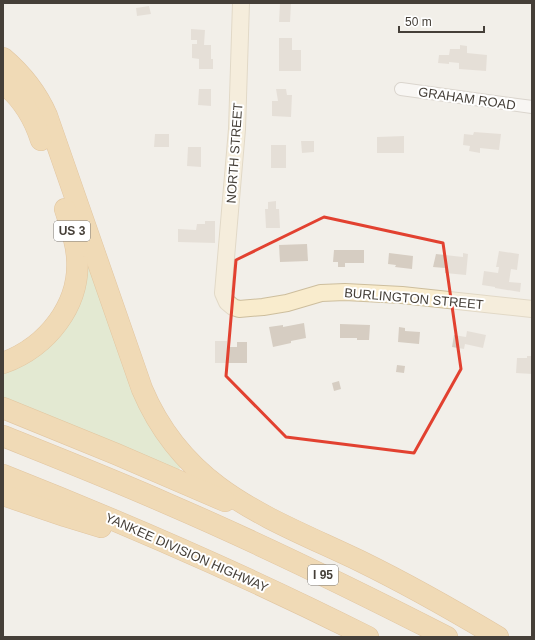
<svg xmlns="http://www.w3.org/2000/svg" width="535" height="640" viewBox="0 0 535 640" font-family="Arial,sans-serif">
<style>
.green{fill:#d1e2b6}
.building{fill:#d6cdc2}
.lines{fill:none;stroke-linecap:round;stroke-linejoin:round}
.street-casing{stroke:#bdb6ac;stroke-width:14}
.secondary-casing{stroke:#cdbe9d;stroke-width:18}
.highway-casing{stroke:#cc9549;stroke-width:22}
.street{stroke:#fff;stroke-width:12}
.secondary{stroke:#f9eccd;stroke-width:16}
.highway{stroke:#eec078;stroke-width:21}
.marked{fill:none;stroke:#e24130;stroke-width:3;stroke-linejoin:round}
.labels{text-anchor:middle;stroke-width:4;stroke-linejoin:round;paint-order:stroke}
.shield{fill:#fff;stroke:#7d7974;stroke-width:1}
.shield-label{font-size:12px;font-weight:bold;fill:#453f38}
.street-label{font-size:13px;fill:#453f38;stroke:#fff}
</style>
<rect width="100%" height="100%" fill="#f2efe9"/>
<polygon class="green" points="83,246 180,465 181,467 178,470 3,399 3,369 34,355"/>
<g class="building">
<polygon points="280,3 291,3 290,22 279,22"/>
<polygon points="149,6 151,14 137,16 136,8"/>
<polygon points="191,29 205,30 204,45 211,45 211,59 213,59 213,69 199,69 199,59 192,58 192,44 197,44 197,40 191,40"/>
<polygon points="279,38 292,38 292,50 301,50 301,71 279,71"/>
<polygon points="460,45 467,46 467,53 487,55 486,71 459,69 459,63 449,62 449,64 438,63 439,55 449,55 450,49 460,49"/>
<polygon points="199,89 211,89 211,106 198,105"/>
<polygon points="276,89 286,89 287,95 292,95 291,117 272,116 272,101 278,101"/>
<polygon points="474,132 501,134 499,150 480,148 480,153 469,151 470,146 463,145 464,134 473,135"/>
<polygon points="155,134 169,134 169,147 154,147"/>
<polygon points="404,136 404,153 377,153 377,137"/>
<polygon points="301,141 314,141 314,152 302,153"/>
<rect x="271" y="145" width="15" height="23"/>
<polygon points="188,147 201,147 201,167 187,166"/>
<polygon points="276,201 276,209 279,209 280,228 266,228 265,209 268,209 268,202"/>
<polygon points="205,221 215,221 215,243 178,242 178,229 196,230 197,224 205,224"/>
<polygon points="307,244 308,261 280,262 279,245"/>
<polygon points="334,250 364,250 364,263 345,263 345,267 338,267 338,262 333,262"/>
<polygon points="499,251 519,254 517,270 511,269 509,282 521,283 520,292 495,288 495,287 482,285 484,271 498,273 499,267 496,267"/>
<polygon points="389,253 413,256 412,269 395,267 396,265 388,264"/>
<polygon points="463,253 468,254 466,275 445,273 445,268 433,267 436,254 463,257"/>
<polygon points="304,323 306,338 291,341 291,343 273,347 269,327 283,325 283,327"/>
<polygon points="340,324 370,325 369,340 357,340 357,338 340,338"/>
<polygon points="399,327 405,328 405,331 420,332 419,344 398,342"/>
<polygon points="467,331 486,335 483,348 465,344 464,349 452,347 454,335 466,337"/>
<polygon points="215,341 227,341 227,347 237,347 237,342 247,342 247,363 215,363"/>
<polygon points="527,356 531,356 532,359 532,374 516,373 517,358 527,358"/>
<polygon points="397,365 405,366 404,373 396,372"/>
<polygon points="339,381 341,389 334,391 332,383"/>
</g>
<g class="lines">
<g class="street-casing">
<polyline id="street" points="401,89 532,107"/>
</g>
<g class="secondary-casing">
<polyline id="secondary" points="241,3 237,129 223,293 227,302 233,307 239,309 263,307 287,303 321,293 345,292 402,295 532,309"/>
</g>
<g class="highway-casing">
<g id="highway">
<path d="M3,58C23,75 37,93 47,116L142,389C185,491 268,517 360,561C407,584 453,610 498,637"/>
<path d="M3,83C22,98 34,118 41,140"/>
<path d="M3,363C47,347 81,305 77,257C76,240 70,225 65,209"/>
<polyline points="3,408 116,454 225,501"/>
<path d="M3,436C58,458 114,480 168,504C263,545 355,590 447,637"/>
<path d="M3,475C127,524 249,577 368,637"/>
<polyline points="3,495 65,516 101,527"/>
</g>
</g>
<use href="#street" class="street"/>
<use href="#secondary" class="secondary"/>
<use href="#highway" class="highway"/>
</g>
<path d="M0 0H535V640H0ZM324,217L443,243L461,369L414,453L286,437L226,376L236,260Z" fill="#f2efe9" fill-opacity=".55" fill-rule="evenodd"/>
<path class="marked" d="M324,217L443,243L461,369L414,453L286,437L226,376L236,260Z"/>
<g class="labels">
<g class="shield">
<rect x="54" y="221" width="36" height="20" rx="3"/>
<rect x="308" y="565" width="30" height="20" rx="3"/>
</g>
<g class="shield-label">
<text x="72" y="235">US 3</text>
<text x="323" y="579">I 95</text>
</g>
<g class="street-label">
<text transform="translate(467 98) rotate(8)" y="5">GRAHAM ROAD</text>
<text transform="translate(234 153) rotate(-86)" y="5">NORTH STREET</text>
<text transform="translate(414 298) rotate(5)" y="5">BURLINGTON STREET</text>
<text transform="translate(187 552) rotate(24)" y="5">YANKEE DIVISION HIGHWAY</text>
</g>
</g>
<rect width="535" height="640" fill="none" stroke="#453f38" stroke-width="8"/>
<path d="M399 26v6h85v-6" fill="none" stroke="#453f38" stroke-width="2"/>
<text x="405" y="26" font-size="12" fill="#453f38" stroke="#ffffff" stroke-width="3" paint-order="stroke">50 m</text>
</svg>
